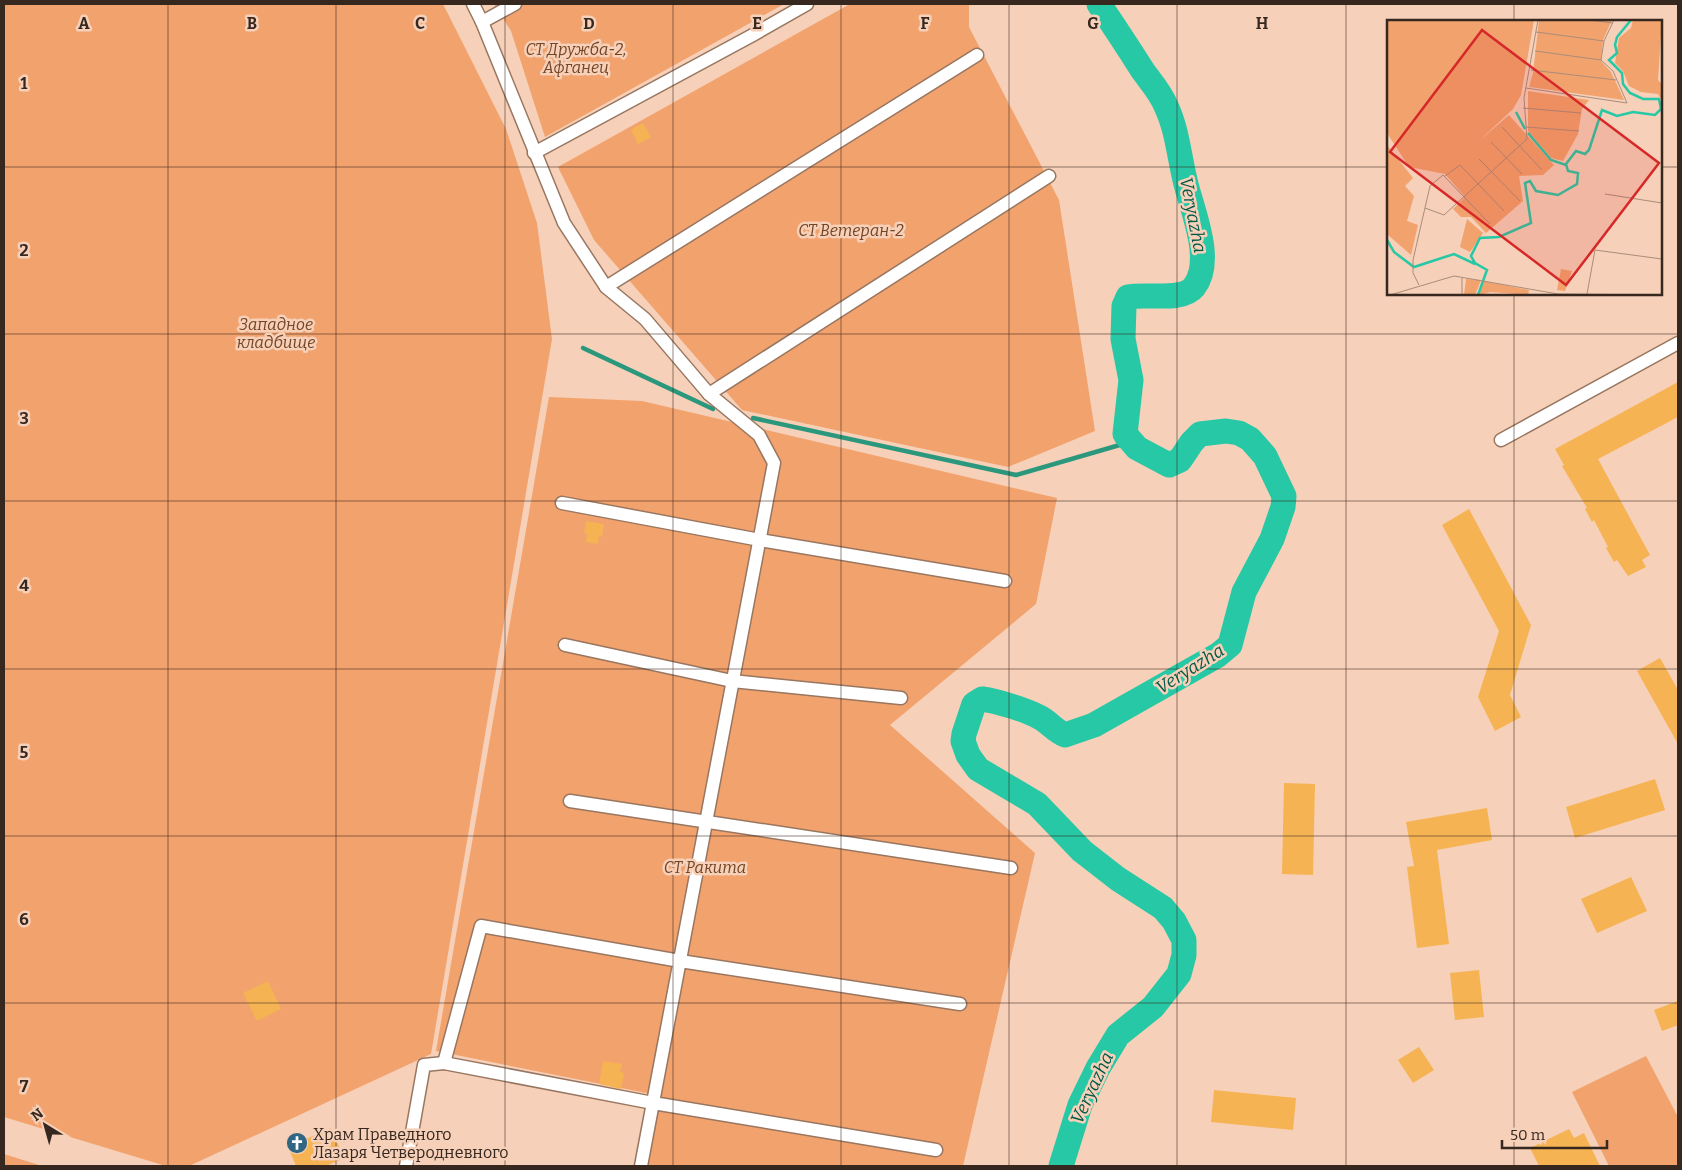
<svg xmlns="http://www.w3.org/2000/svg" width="1682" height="1170" viewBox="0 0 1682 1170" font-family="Bitter,serif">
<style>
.green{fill:#f2a26d}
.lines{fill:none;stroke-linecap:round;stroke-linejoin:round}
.stream{stroke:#2b987d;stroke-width:4.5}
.river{stroke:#26c8a5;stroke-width:25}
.building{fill:#f6b353}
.minor-casing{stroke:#987660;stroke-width:15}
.minor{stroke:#fff;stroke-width:12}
.grid{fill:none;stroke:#36271f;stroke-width:1;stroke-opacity:0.55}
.labels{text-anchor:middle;stroke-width:5;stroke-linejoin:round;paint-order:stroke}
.park-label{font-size:16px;font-style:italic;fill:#744524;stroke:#f6d0b8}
.poi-label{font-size:16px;fill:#36271f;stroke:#f6d0b8;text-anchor:start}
.water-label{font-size:18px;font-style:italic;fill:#005947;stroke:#f6d0b8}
.inset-river{fill:none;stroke:#26c8a5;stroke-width:2.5}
.inset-road{fill:none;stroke:#a98c7b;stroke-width:1}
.view{fill:#d62828;fill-opacity:0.15;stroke:#d62828;stroke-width:2.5}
.inset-edge{fill:none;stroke:#36271f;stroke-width:2.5}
.grid-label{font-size:16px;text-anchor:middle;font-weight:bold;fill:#36271f;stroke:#f6d0b8;stroke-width:5;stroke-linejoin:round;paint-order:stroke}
</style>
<rect width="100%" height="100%" fill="#f6d0b8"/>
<g class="green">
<polygon points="4,4 443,4 506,129 537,223 552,339 431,1054 189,1166 166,1166 4,1117"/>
<polygon points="494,4 784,4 545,137 511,31"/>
<polygon points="850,4 969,4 969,27 1059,200 1095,431 1008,467 742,410 594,240 558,167"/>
<polygon points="549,397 642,401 1057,498 1036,604 890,725 1035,853 963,1166 648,1166 661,1096 436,1051"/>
<polygon points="1646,1056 1678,1117 1678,1166 1609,1166 1572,1092"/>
<polygon points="4,1154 42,1166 4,1166"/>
</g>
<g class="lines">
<g class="stream">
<polyline points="583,348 713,409"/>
<polyline points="753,418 1016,475 1130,442"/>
</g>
<path class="river" d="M1061,1166L1080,1105L1098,1068L1118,1035L1153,1007L1179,974L1184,955V940L1174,921L1163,908L1118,879L1082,851L1037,804L978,769L968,755L963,741L964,734L974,704L982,699C997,701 1026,710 1039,717C1049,722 1055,731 1065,735L1094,725L1218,655L1230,645L1244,592L1272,539L1283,507L1284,496L1265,456L1250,439L1239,433L1226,431L1200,434L1192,442L1180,460L1169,465L1137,448L1125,434L1131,380L1123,339L1124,306L1128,297C1146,293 1182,302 1194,287C1215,260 1191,208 1185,180C1179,155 1177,129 1166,106C1161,93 1151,82 1143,71C1129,49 1114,26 1099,4"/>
</g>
<g class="building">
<polygon points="643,123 651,137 638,144 631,130"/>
<polygon points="1678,382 1678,417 1598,459 1650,555 1642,560 1646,567 1628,576 1617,560 1614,562 1606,548 1608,547 1594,520 1592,522 1585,509 1587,508 1562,466 1564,465 1555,449"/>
<polygon points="1469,509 1531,625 1510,695 1521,717 1495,731 1478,697 1499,631 1442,525"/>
<polygon points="586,521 604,524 602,537 599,536 598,544 586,542 587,534 584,533"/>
<polygon points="1660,658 1678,690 1678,744 1637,671"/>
<polygon points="1655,779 1665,810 1575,838 1566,807"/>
<polygon points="1284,783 1315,784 1313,875 1282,874"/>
<polygon points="1487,808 1492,840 1437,850 1449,944 1417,948 1407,867 1414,866 1406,822"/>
<polygon points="1631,877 1647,911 1597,933 1581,899"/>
<polygon points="1479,970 1484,1017 1455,1020 1450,973"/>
<polygon points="268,981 281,1009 257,1021 243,993"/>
<polygon points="1678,1001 1678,1025 1662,1031 1654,1010"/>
<polygon points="1419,1047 1434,1070 1413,1083 1398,1060"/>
<polygon points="603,1061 622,1064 620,1072 624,1073 621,1089 599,1084"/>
<polygon points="1214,1090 1296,1098 1293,1130 1211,1122"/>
<polygon points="331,1128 344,1158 326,1166 296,1166 288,1147"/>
<polygon points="1569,1129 1574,1138 1584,1133 1600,1166 1539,1166 1530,1148"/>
</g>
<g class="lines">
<g class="minor-casing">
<g id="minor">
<polyline points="473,4 482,22 564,223 606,287 645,319 709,394 759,435 774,463 641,1166"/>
<polyline points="482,22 515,4"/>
<polyline points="534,153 751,36 807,4"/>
<polyline points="606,287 977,55"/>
<polyline points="709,394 1049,176"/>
<polyline points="1501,440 1678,343"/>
<polyline points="562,503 760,540 1005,581"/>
<polyline points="565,645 732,681 901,698"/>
<polyline points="570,801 1011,868"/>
<polyline points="444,1063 481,926 680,961 960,1004"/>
<polyline points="406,1166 424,1065 444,1063 653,1103 936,1150"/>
</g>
</g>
<use href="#minor" class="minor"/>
</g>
<path class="grid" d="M168,4V1166M336,4V1166M505,4V1166M673,4V1166M841,4V1166M1009,4V1166M1177,4V1166M1346,4V1166M1514,4V21M4,167H1388M1661,167H1678M1514,294V1166M4,334H1678M4,501H1678M4,669H1678M4,836H1678M4,1003H1678"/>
<defs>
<g id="church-disc" transform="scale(1.125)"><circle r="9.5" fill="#306682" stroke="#f6d0b8"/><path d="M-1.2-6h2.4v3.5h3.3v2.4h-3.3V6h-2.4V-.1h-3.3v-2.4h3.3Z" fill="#fff"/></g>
</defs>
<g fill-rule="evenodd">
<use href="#church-disc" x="297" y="1143"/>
</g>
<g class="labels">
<g class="park-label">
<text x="576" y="55">СТ Дружба-2,<tspan x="576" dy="18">Афганец</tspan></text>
<text x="851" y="236">СТ Ветеран-2</text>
<text x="276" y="330">Западное<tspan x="276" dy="18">кладбище</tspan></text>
<text x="705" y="873">СТ Ракита</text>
</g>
<g class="poi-label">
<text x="313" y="1140">Храм Праведного<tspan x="313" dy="18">Лазаря Четверодневного</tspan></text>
</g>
<g class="water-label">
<text transform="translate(1193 215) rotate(79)" y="6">Veryazha</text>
<text transform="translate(1190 669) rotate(-32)" y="6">Veryazha</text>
<text transform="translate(1092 1088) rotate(-65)" y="6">Veryazha</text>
</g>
</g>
<g transform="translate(1387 20)">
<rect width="275" height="275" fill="#f6d0b8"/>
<path d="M0,0H147L134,75L126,89L92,121L122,95L167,145L156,155L132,156L136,181L99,213L84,197H74L66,189L78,177L58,154L22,147L0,113ZM152,0H225L216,20L214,41L224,52L237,80L142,67L146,53ZM246,0H275L271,60L275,64V81L271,74L254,72L242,66L236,51L228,43L232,18L244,8ZM141,71L202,80L195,89L191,114L176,141L164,138L141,111ZM0,125L26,158L18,166L27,176L20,201L31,205L24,235L0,214ZM80,199L96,213L83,232L73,227ZM174,249L185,251L178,271L170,270ZM79,259L94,260L88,275H77ZM97,261L142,270L141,275L104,272L92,275Z" fill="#f2a26d"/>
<path class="inset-river" d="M129,92L138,109M141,113L164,140L179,145M0,220L7,232L27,247L67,234L88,244M91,275L100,250L88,243L84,236L93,218L112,217L144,203L138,163L143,161L149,171L171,175L190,164L191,153L181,151L179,144L189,131L198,134L202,130L215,90L230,96L246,92L268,95L274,89L272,79H256L243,73L236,64L235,53L222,40L230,33L228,25L230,17L244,0"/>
<path class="inset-road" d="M202,0L226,3M149,12L217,21M148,31L214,40M144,50L229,60M139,68L240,83L226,51L214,40L217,21L227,0M136,88L194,93M115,107L155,150M139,107L192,111M104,122L135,154M92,139L133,181M58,156L73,145L117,191M218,174L275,183M38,188L57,195L140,119L137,78L151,0M75,258V275M32,265L26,253V240L43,166L56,155L103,204M200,274L208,230L275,239M3,275L67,256L171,274L275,275"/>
<path class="view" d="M95,10L272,143L179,265L3,132Z"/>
<rect width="275" height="275" class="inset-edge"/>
</g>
<g class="grid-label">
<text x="84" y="29">A</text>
<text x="252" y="29">B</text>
<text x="420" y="29">C</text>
<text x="589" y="29">D</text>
<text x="757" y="29">E</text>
<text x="925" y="29">F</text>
<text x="1093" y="29">G</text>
<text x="1262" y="29">H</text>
<text x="24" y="89">1</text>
<text x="24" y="256">2</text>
<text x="24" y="424">3</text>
<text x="24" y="591">4</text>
<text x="24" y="758">5</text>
<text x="24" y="925">6</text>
<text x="24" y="1092">7</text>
</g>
<rect width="1682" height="1170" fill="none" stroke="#36271f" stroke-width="10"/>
<g transform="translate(45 1125) rotate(323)" stroke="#f6d0b8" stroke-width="4" paint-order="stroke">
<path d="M0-4L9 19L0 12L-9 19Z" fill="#36271f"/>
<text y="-8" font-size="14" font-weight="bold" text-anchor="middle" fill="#36271f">N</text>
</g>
<path d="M1502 1140v8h105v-8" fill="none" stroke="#36271f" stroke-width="2.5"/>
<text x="1510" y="1140" font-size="15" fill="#36271f" stroke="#f6d0b8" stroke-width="4" paint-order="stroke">50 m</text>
</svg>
